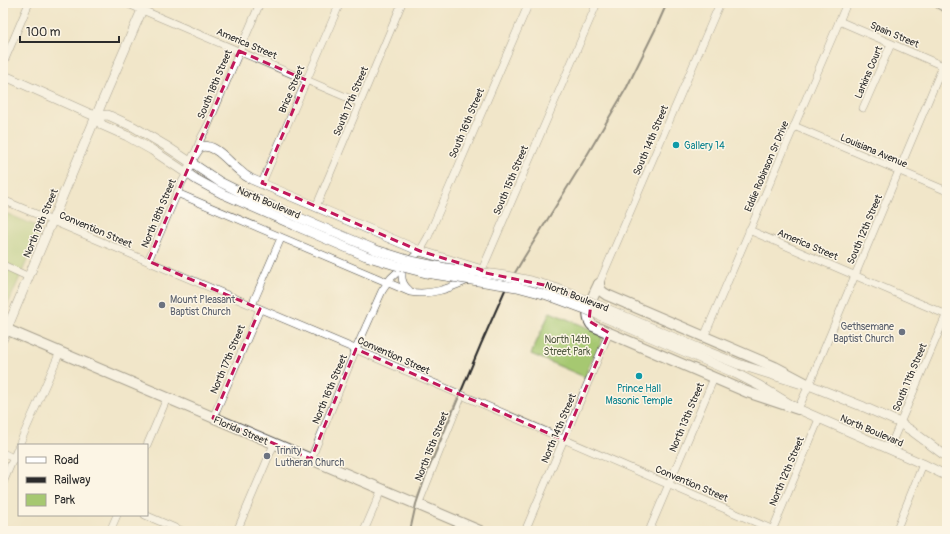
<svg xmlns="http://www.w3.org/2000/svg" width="950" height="534" viewBox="0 0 950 534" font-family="Pangolin,sans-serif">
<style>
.green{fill:#a6c871;stroke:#687a4e}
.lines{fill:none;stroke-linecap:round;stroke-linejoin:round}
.minor-casing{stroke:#494743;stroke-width:8}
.tertiary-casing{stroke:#494743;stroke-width:10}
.secondary-casing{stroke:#494743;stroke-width:12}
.primary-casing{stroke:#494743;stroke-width:14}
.minor{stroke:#fff;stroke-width:7}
.tertiary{stroke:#fff;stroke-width:9}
.secondary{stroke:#fff;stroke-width:10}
.primary{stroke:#fff;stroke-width:12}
.rail{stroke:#2b2b2b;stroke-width:2}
.tertiary-bridge-casing{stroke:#494743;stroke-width:10;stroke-linecap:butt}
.tertiary-bridge{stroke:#fff;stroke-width:9}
.marked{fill:none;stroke:#c2185b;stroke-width:3;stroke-dasharray:8 5;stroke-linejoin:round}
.culture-dot{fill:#0f9aa8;stroke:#fcf5e5;stroke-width:1.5}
.worship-dot{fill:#6b7280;stroke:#fcf5e5;stroke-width:1.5}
.labels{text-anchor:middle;stroke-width:3;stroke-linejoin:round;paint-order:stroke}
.street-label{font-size:10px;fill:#2b2b2b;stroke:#fcf5e5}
.culture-label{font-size:10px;fill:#0d838f;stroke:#fcf5e5;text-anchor:start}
.worship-label{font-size:10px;fill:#5b616d;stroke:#fcf5e5;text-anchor:start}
.park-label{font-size:10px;fill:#505a40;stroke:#fcf5e5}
</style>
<rect width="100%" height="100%" fill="#fcf5e5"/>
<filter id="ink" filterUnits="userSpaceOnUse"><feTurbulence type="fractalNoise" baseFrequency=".025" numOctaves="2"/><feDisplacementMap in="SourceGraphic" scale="8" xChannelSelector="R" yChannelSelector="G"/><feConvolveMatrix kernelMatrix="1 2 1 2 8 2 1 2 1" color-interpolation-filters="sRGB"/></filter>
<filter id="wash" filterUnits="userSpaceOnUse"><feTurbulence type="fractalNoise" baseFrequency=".012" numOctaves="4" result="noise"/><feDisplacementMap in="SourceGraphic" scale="16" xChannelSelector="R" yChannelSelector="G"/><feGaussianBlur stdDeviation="0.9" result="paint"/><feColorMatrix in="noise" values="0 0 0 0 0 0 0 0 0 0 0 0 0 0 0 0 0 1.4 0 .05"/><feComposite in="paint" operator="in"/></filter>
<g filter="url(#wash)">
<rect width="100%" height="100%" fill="#f1e6c9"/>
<g class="green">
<polygon points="3,212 41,228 3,316"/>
<polygon points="550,312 598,332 602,337 601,343 598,351 594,355 587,371 587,378 531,354"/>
</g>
</g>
<g filter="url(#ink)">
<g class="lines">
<g class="minor-casing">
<g id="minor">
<polyline points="126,3 360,103"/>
<polyline points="839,21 943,66"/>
<polyline points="3,64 29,3"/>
<polyline points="863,108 891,44"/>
<polyline points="794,126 947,191"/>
<polyline points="196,151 201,138 208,125 260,3"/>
<polyline points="262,183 340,3"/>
<path d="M177,193L410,292C430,296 450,288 468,280"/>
<polyline points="3,200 362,352 776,531"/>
<polyline points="316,207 402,3"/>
<polyline points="749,230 947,315"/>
<polyline points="148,261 182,182 187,173"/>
<polyline points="3,265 29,277"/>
<path d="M403,267C401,277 401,283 409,290"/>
<polyline points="479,274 482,270 597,3"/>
<polyline points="599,284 720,3"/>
<polyline points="252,305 281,238"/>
<polyline points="704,337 847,3"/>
<polyline points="798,409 809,385 947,56"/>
<polyline points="213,418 260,309"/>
<polyline points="19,445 60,352"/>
<polyline points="147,445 167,398"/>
<polyline points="889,449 947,313"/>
<polyline points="3,453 19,461"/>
<polyline points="311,459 356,349 382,291 391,278 420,251 428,237 529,3"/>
<polyline points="3,483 19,445"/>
<polyline points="418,505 462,395"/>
<polyline points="145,515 182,531"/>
<polyline points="110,531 117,515"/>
<polyline points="237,531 274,444"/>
<polyline points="364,531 382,489"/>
<polyline points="525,531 609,333"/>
<polyline points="649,531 714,378"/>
<polyline points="772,531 819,419"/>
<polyline points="896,531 923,464"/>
</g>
</g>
<g class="tertiary-casing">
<g id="tertiary">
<polyline points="3,75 90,114 96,116 108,115 134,127 166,146 220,182 242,193 300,218"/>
<polyline points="96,116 102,125 127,136 152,150 197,180 223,194 296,226"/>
<path d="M187,173L194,156L200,147C215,142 229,163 240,171C243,174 247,177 251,179L420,251L482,270"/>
<polyline points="3,338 102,102 145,3"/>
<polyline points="738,364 802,384 809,385 864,407 898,422 912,431 947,457"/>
<polyline points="735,373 760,386 798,409 923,464 947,476"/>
</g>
</g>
<g class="secondary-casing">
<g id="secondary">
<path d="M599,284C593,296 582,316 593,326L747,392L798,409"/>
<path d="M599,284C599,290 602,292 607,295L775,367L809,385"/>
<polyline points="3,328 480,531"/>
</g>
</g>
<g class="primary-casing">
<polyline id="primary" points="941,3 947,6"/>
</g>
<use href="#minor" class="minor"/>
<use href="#tertiary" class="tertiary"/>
<use href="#secondary" class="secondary"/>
<use href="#primary" class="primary"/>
<polyline class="rail" points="410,531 416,504 426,475 481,344 505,290 523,259 580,167 627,87 656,28 667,3"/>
<g class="tertiary-bridge-casing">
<g id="tertiary-bridge">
<polyline points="300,218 376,250 411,261 446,268 506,276 531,281 555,288 579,297 698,348 738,364"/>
<polyline points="296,226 366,256 395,265 426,273 517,287 547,295 585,309 735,373"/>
</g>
</g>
<use href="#tertiary-bridge" class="tertiary-bridge"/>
</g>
</g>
<path d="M0 0H950V534H0ZM239,51L306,80L262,183L420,251L482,270L481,272L544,285L591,302L589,321L609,333L564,440L356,349L311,459L213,418L260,309L148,261Z" fill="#f1e6c9" fill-opacity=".55" fill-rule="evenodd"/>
<path class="marked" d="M239,51L306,80L262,183L420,251L482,270L481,272L544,285L591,302L589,321L609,333L564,440L356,349L311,459L213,418L260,309L148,261Z"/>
<g class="culture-dot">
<circle cx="676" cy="145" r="4"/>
<circle cx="639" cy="376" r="4"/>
</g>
<g class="worship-dot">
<circle cx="162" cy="305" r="4"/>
<circle cx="902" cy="332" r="4"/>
<circle cx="267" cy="456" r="4"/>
</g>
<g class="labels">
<g class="street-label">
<text transform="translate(895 34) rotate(23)" y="4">Spain Street</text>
<text transform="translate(247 43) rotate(23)" y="4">America Street</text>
<text transform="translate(868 72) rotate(-67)" y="4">Larkins Court</text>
<text transform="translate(214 84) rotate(-67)" y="4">South 18th Street</text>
<text transform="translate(291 89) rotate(-67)" y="4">Brice Street</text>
<text transform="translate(350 101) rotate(-67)" y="4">South 17th Street</text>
<text transform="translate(466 123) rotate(-67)" y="4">South 16th Street</text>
<text transform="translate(650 140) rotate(-67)" y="4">South 14th Street</text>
<text transform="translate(874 150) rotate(23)" y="4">Louisiana Avenue</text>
<text transform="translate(766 166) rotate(-67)" y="4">Eddie Robinson Sr Drive</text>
<text transform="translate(510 180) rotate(-67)" y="4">South 15th Street</text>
<text transform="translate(269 202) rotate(23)" y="4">North Boulevard</text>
<text transform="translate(158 213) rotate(-67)" y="4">North 18th Street</text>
<text transform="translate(40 223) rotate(-67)" y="4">North 19th Street</text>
<text transform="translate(96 229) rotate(23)" y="4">Convention Street</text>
<text transform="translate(864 229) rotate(-67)" y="4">South 12th Street</text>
<text transform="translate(808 244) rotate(23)" y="4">America Street</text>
<text transform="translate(577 296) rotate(21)" y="4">North Boulevard</text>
<text transform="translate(394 355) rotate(24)" y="4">Convention Street</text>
<text transform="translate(227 359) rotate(-67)" y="4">North 17th Street</text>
<text transform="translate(909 377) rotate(-67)" y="4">South 11th Street</text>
<text transform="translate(329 389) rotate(-67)" y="4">North 16th Street</text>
<text transform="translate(686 417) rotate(-67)" y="4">North 13th Street</text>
<text transform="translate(558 428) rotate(-67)" y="4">North 14th Street</text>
<text transform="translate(241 430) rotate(23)" y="4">Florida Street</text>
<text transform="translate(872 430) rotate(23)" y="4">North Boulevard</text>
<text transform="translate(431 446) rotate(-68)" y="4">North 15th Street</text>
<text transform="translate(786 471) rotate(-67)" y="4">North 12th Street</text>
<text transform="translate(692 483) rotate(23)" y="4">Convention Street</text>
</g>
<g class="culture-label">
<text x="684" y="149">Gallery 14</text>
<text x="639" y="392" text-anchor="middle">Prince Hall<tspan x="639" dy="12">Masonic Temple</tspan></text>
</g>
<g class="worship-label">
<text x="170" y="303">Mount Pleasant<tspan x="170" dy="12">Baptist Church</tspan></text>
<text x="894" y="330" text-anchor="end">Gethsemane<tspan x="894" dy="12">Baptist Church</tspan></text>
<text x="275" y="454">Trinity<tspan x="275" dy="12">Lutheran Church</tspan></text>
</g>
<g class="park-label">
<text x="567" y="343">North 14th<tspan x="567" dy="12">Street Park</tspan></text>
</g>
</g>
<rect width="950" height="534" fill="none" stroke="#fcf5e5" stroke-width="16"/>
<rect x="18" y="444" width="130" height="72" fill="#fcf5e5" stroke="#a8a49b"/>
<rect x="26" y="457" width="20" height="6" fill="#ffffff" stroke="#a8a49b"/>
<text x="54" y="464" font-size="12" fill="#2b2b2b">Road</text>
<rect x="26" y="477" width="20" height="6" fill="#2b2b2b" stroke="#a8a49b"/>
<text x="54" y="484" font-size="12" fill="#2b2b2b">Railway</text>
<rect x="26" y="494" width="20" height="12" fill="#a6c871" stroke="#a8a49b"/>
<text x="54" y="504" font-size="12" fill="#2b2b2b">Park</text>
<path d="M20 36v6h99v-6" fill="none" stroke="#2b2b2b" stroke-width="2"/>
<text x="26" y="36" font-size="12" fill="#2b2b2b" stroke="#fcf5e5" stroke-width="3" paint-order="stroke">100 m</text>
</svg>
